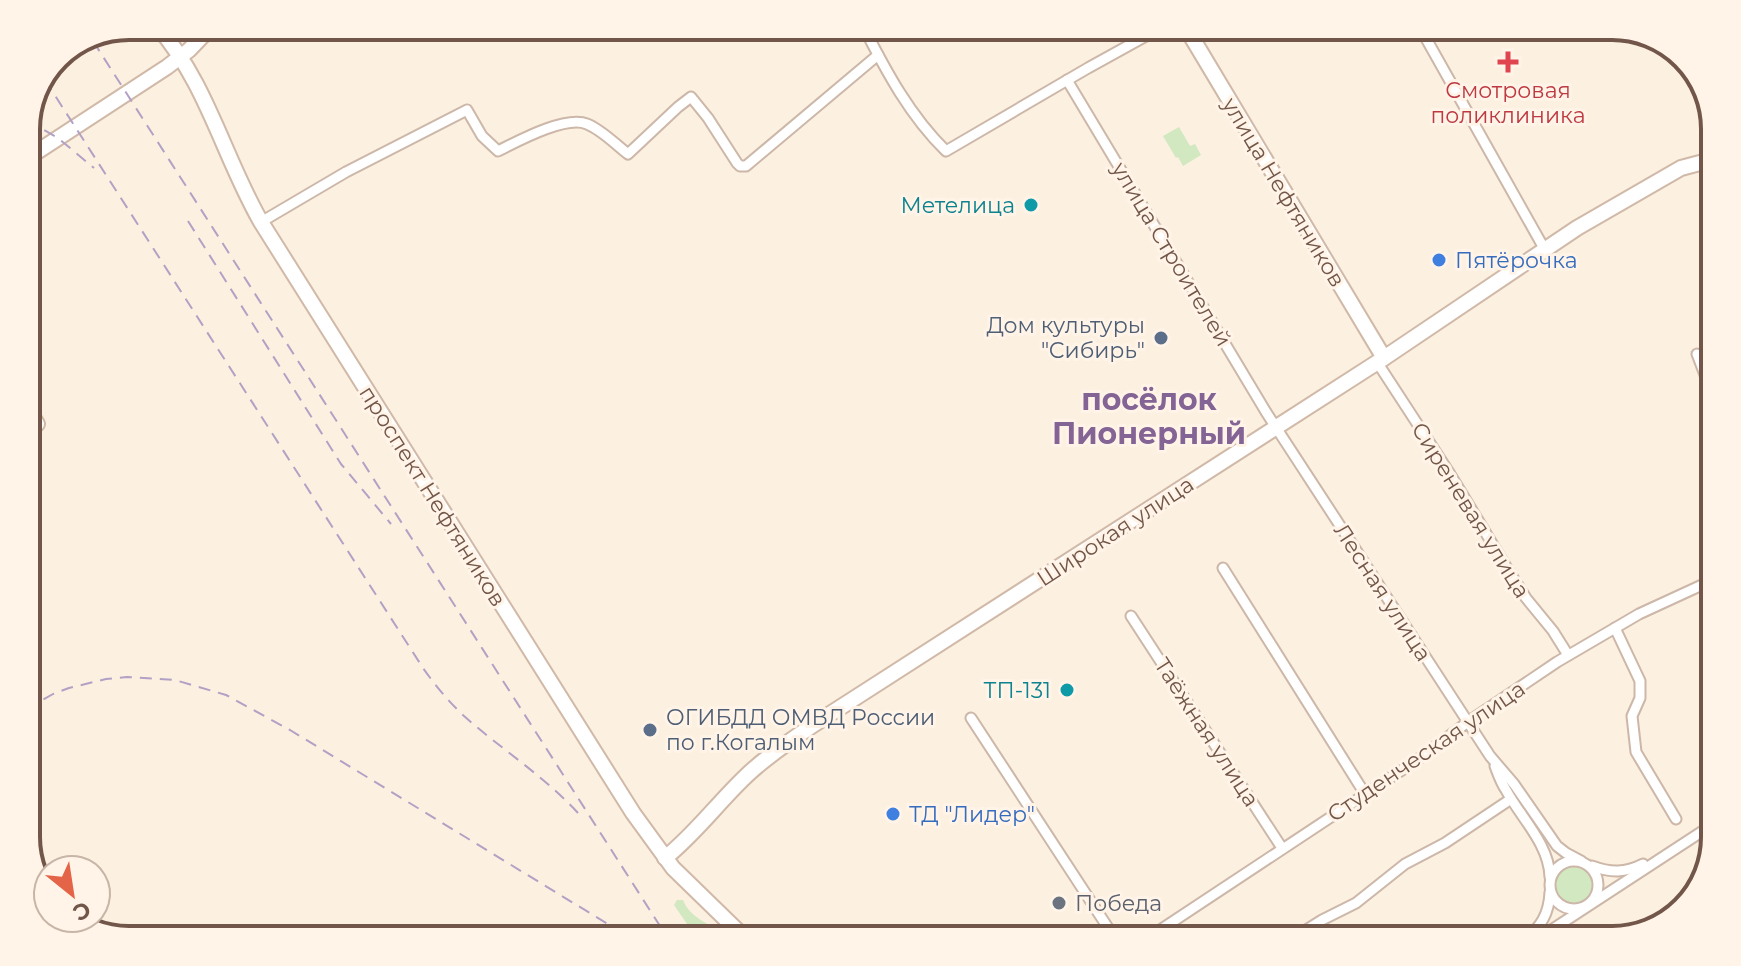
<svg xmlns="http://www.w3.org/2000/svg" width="1741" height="966" viewBox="0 0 1741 966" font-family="Montserrat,sans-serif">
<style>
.green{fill:#d2e8c0}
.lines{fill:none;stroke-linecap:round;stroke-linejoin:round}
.street-casing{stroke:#ccb7a8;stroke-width:13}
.secondary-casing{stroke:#d1b9a8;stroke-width:18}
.street{stroke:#fff;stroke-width:9}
.secondary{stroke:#fff;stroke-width:14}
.rail{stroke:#b2a1c4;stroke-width:2;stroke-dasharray:12 8;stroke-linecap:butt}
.health-dot{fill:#e0444e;stroke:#fff4e7;stroke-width:3}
.culture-dot{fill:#0f9aa8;stroke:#fff4e7;stroke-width:3}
.shop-dot{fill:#3f7fe0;stroke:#fff4e7;stroke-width:3}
.service-dot{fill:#5c6f8a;stroke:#fff4e7;stroke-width:3}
.worship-dot{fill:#6b7280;stroke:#fff4e7;stroke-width:3}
.labels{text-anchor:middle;stroke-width:6;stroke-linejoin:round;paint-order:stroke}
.health-label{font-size:22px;fill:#be3a42;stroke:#fff4e7}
.street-label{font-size:22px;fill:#725649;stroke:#fff4e7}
.culture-label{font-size:22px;fill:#0d838f;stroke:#fff4e7;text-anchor:end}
.shop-label{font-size:22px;fill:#366cbe;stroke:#fff4e7;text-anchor:start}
.service-label{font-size:22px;fill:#4e5e75;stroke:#fff4e7;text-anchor:end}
.worship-label{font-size:22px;fill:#5b616d;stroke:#fff4e7;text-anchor:start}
.district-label{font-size:30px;font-weight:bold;fill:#836495;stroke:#fff4e7}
.rim{fill:none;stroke:#725649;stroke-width:4}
</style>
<rect width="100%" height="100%" fill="#fcf0e1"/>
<g class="green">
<polygon points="1179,127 1190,146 1195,144 1201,155 1183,166 1178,157 1176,158 1163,136"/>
<circle cx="1574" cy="885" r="18"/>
<path d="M677,900H683C691,921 716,925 732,940H698L674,905Z"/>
</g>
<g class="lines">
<g class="street-casing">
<g id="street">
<path d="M863,26C886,71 910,116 946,151L1088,68L1164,26"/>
<polyline points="1419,26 1545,250"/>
<polyline points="1067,80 1266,412 1490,756 1514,784 1557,846 1566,853 1581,861"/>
<path d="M261,222L346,172L467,110L482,136L498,151C518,141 566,115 587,124C602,130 615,144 628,154L678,107L691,97L708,118L737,163L740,166H746L878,55"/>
<polyline points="1697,354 1715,401"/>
<polyline points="1377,362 1450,474 1510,573 1526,598 1553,631 1568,655"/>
<polyline points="1223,568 1365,794"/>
<polyline points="1131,616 1282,848"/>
<polyline points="1615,628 1640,681 1640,698 1632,716 1636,752 1676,819"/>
<polyline points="971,718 1116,940"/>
<path d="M1495,766C1498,774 1501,783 1506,790C1521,818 1549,844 1550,877"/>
<circle cx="1574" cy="885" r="24"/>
<path d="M1592,866C1611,873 1625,873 1643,864"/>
<polyline points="1145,940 1417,760 1468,722 1557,662 1639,614 1715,579"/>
<polyline points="1290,940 1322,920 1356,903 1405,864 1445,843 1511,799"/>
<path d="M1524,940C1541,927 1549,914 1550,892"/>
<polyline points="1536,940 1715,823"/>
</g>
</g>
<g class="secondary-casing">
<g id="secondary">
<path d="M157,26C207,83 224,158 261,222L633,813L673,868L747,940"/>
<polyline points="1185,26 1384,358"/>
<polyline points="1711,110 1711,278 1715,333"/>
<polyline points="26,159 167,67 189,50 212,26"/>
<polyline points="26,406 37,424 26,430"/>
<path d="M665,858C694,835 717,804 744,778C764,758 789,742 813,725L1384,358L1577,228L1681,168L1715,159"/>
</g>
</g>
<use href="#street" class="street"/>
<use href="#secondary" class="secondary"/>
<g class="rail">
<polyline points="93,41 669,940"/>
<path d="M45,80L423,668C435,685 448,701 464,716C501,749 544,776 578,813"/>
<polyline points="27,120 58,138 94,168"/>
<polyline points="188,221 341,464 391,524"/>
<polyline points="26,709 53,694 69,688 106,679 127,677 175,680 226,695 290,730 634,940"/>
</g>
</g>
<path class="health-dot" d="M1504 50h8v8h8v8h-8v8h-8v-8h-8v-8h8z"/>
<g class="culture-dot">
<circle cx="1031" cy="205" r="8"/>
<circle cx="1067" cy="690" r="8"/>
</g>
<g class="shop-dot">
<circle cx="1439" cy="260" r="8"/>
<circle cx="893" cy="814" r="8"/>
</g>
<g class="service-dot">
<circle cx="1161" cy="338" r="8"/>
<circle cx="650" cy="730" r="8"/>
</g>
<circle class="worship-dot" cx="1059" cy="903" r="8"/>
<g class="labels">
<g class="health-label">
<text x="1508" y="98">Смотровая<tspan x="1508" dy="25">поликлиника</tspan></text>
</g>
<g class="street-label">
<text transform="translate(1284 192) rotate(59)" y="8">улица Нефтяников</text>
<text transform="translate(1172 254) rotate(59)" y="8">улица Строителей</text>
<text transform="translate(433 496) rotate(58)" y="8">проспект Нефтяников</text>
<text transform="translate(1471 510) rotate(58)" y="8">Сиреневая улица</text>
<text transform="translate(1115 531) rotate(-33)" y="8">Широкая улица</text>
<text transform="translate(1383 592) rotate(57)" y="8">Лесная улица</text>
<text transform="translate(1207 732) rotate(57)" y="8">Таёжная улица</text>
<text transform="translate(1426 751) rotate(-34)" y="8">Студенческая улица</text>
</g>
<g class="culture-label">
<text x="1015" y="213">Метелица</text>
<text x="1051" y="698">ТП-131</text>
</g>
<g class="shop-label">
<text x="1455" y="268">Пятёрочка</text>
<text x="909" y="822">ТД "Лидер"</text>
</g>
<g class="service-label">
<text x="1145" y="333">Дом культуры<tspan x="1145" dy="25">"Сибирь"</tspan></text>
<text x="666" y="725" text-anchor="start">ОГИБДД ОМВД России<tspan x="666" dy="25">по г.Когалым</tspan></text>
</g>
<g class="worship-label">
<text x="1075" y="911">Победа</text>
</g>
<g class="district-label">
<text x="1149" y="410">посёлок<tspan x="1149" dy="34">Пионерный</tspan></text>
</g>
</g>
<path d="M0 0H1741V966H0ZM129 40H1612A89 89 0 0 1 1701 129V837A89 89 0 0 1 1612 926H129A89 89 0 0 1 40 837V129A89 89 0 0 1 129 40Z" fill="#fff4e7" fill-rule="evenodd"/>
<path class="rim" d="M129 40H1612A89 89 0 0 1 1701 129V837A89 89 0 0 1 1612 926H129A89 89 0 0 1 40 837V129A89 89 0 0 1 129 40Z"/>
<g transform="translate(72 894) rotate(150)"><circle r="38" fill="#fff4e7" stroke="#c7b5a8" stroke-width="2"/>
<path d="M0-6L14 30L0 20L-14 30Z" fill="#e46448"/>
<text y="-12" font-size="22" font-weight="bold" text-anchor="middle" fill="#725649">С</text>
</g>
</svg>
